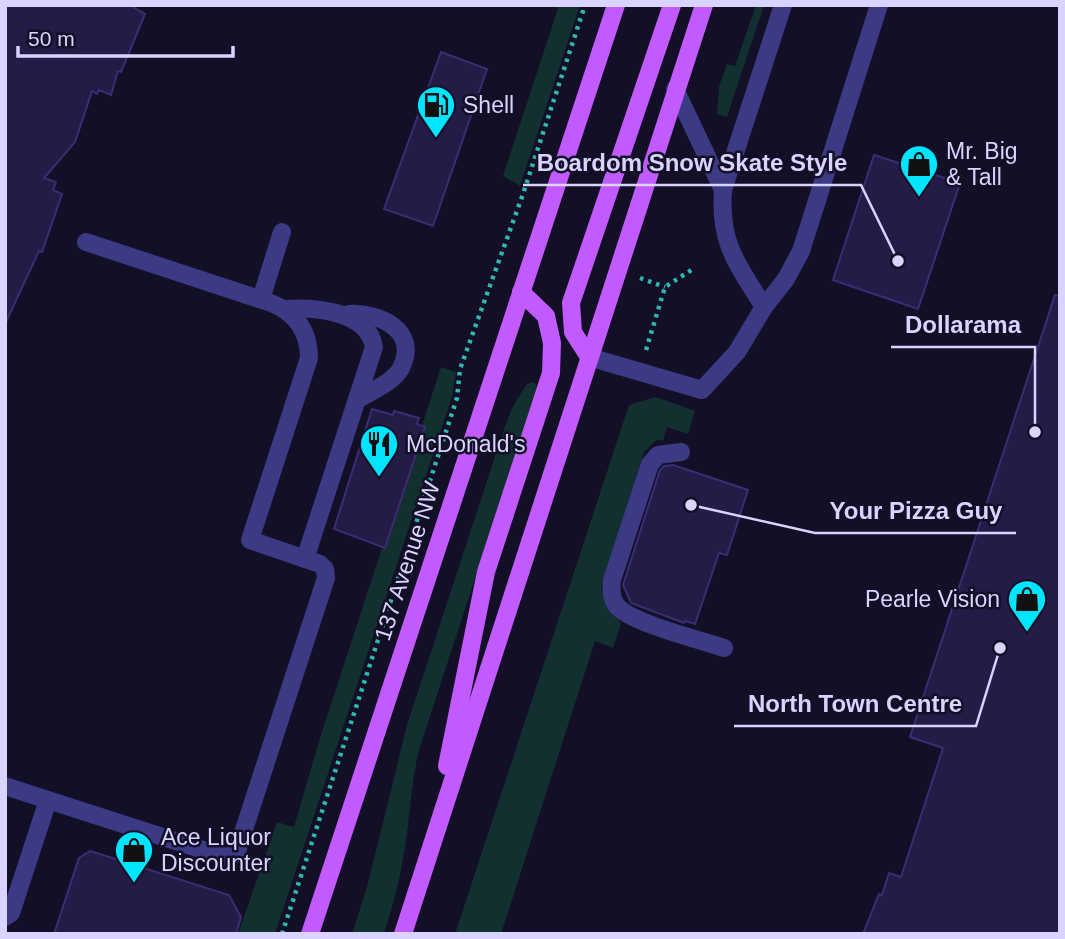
<svg xmlns="http://www.w3.org/2000/svg" width="1065" height="939" viewBox="0 0 1065 939" font-family="Arial,sans-serif">
<style>
.green{fill:#12302f}
.building{fill:#241b47;stroke:#3b2d73;stroke-width:2}
.lines{fill:none;stroke-linecap:round;stroke-linejoin:round}
.path{stroke:#2fb8b0;stroke-width:4.5;stroke-dasharray:3.5 5;stroke-linecap:butt}
.minor{stroke:#3d3a85;stroke-width:18}
.major{stroke:#c25bff;stroke-width:18}
.labels{text-anchor:middle;stroke-width:5;stroke-linejoin:round;paint-order:stroke}
.poi-label{font-size:23px;fill:#d9d4ff;stroke:#130f26;text-anchor:start}
.street-label{font-size:23px;fill:#d9d4ff;stroke:#130f26}
.leader{fill:none;stroke:#d9d4ff;stroke-width:2.5}
.callout-dot{fill:#d9d4ff;stroke:#130f26;stroke-width:2.5}
.callout-label{font-size:24px;text-anchor:middle;font-weight:bold;fill:#d9d4ff;stroke:#130f26;stroke-width:5;stroke-linejoin:round;paint-order:stroke}
</style>
<rect width="100%" height="100%" fill="#130f26"/>
<g class="green">
<polygon points="559,5 580,5 520,186 503,176"/>
<polygon points="756,5 764,5 727,117 717,114 719,87 727,64 735,66"/>
<polygon points="441,367 456,372 452,397 275,934 238,934 277,822 294,827 320,738"/>
<path d="M532,382L536,384L537,389L419,750C410,787 410,826 402,864C398,888 391,911 384,934H352L367,887L407,725L504,429L512,408L527,384Z"/>
<polygon points="656,397 695,411 688,434 667,427 663,441 657,440 644,452 601,589 605,601 621,623 613,648 595,641 501,934 455,934 629,405"/>
</g>
<g class="building">
<polygon points="5,5 129,5 145,14 121,72 118,71 111,95 99,90 97,94 92,91 75,142 44,178 56,182 53,190 62,194 42,252 39,251 5,324"/>
<polygon points="441,52 487,69 433,226 384,209"/>
<polygon points="874,155 960,183 918,309 833,280"/>
<polygon points="1055,295 1060,296 1060,934 863,934 879,894 882,895 889,873 901,877 943,748 910,737"/>
<polygon points="372,409 393,415 394,411 419,418 417,424 425,427 385,548 334,529"/>
<polygon points="673,465 748,490 727,555 719,553 695,624 685,621 684,623 631,603 623,585 660,470 664,466"/>
<polygon points="90,851 229,895 241,917 236,934 54,934 79,858"/>
</g>
<g class="lines">
<g class="path">
<polyline points="640,278 665,287"/>
<polyline points="646,350 665,287 693,269"/>
<polyline points="282,934 457,398 460,369 523,194 585,5"/>
</g>
<g class="minor">
<polyline points="675,89 723,190"/>
<polyline points="261,299 282,232"/>
<path d="M764,307C737,264 719,243 723,190L783,5"/>
<path d="M286,309C315,307 368,311 374,347L305,559"/>
<path d="M349,314C379,312 420,331 401,368C393,383 371,391 357,400"/>
<polyline points="589,357 702,390 737,352 764,307 786,279 801,251 879,5"/>
<path d="M681,452L658,455L650,464L612,580C611,590 611,598 617,606C631,623 701,640 724,648"/>
<polyline points="5,786 48,800 11,913 5,917"/>
<path d="M48,800L225,857L233,855L237,851L326,578L325,569L320,564L250,540L309,358C309,331 296,313 271,303L86,242"/>
</g>
<g class="major">
<polyline points="589,357 573,332 571,303 672,5"/>
<polyline points="447,766 486,572 551,373 552,343 546,316 521,292"/>
<polyline points="310,934 616,5"/>
<polyline points="403,934 704,5"/>
</g>
</g>
<defs>
<g id="fuel-pin" transform="scale(2.0125)"><path d="M0 17L-7.5 6A9.5 9.5 0 1 1 7.5 6Z" fill="#00e5ff" stroke="#130f26"/><path d="M-5.5-6h7V0h2V4h1.3V-2.5L3-4.5l.8-.8L6-3V5H2.5V1h-1V6h-7ZM-4.2-4.7v3.2H.2V-4.7Z" fill="#111"/></g>
<g id="shop-pin" transform="scale(2.0125)"><path d="M0 17L-7.5 6A9.5 9.5 0 1 1 7.5 6Z" fill="#00e5ff" stroke="#130f26"/><path d="M-5-2.5h2.3a2.7 3.5 0 0 1 5.4 0H5L5.5 6h-11ZM-1.5-2.5h3a1.5 2.3 0 0 0-3 0Z" fill="#111"/></g>
<g id="restaurant-pin" transform="scale(2.0125)"><path d="M0 17L-7.5 6A9.5 9.5 0 1 1 7.5 6Z" fill="#00e5ff" stroke="#130f26"/><path d="M-5-6h1v4h1v-4h1v4h1v-4h1v5L-1.5 .5V6h-2V.5L-5-1ZM5-6V6H3V1.5H1.5Q1.5-4 5-6Z" fill="#111"/></g>
</defs>
<g fill-rule="evenodd">
<use href="#fuel-pin" x="436" y="105"/>
<use href="#shop-pin" x="919" y="164"/>
<use href="#restaurant-pin" x="379" y="444"/>
<use href="#shop-pin" x="1027" y="599"/>
<use href="#shop-pin" x="134" y="850"/>
</g>
<g class="labels">
<g class="poi-label">
<text x="463" y="113">Shell</text>
<text x="946" y="159">Mr. Big<tspan x="946" dy="26">&amp; Tall</tspan></text>
<text x="406" y="452">McDonald's</text>
<text x="1000" y="607" text-anchor="end">Pearle Vision</text>
<text x="161" y="845">Ace Liquor<tspan x="161" dy="26">Discounter</tspan></text>
</g>
<g class="street-label">
<text transform="translate(407 561) rotate(-72)" y="8">137 Avenue NW</text>
</g>
</g>
<path class="leader" d="M898 261L861 185H523M1035 432L1035 347H891M691 505L815 533H1016M1000 648L976 726H734"/>
<g class="callout-dot">
<circle cx="898" cy="261" r="7"/>
<circle cx="1035" cy="432" r="7"/>
<circle cx="691" cy="505" r="7"/>
<circle cx="1000" cy="648" r="7"/>
</g>
<g class="callout-label">
<text x="692" y="171">Boardom Snow Skate Style</text>
<text x="963" y="333">Dollarama</text>
<text x="916" y="519">Your Pizza Guy</text>
<text x="855" y="712">North Town Centre</text>
</g>
<rect width="1065" height="939" fill="none" stroke="#d9d4ff" stroke-width="14"/>
<path d="M18 46v10h215v-10" fill="none" stroke="#d9d4ff" stroke-width="3.5"/>
<text x="28" y="46" font-size="21" fill="#d9d4ff" stroke="#130f26" stroke-width="5" paint-order="stroke">50 m</text>
</svg>
